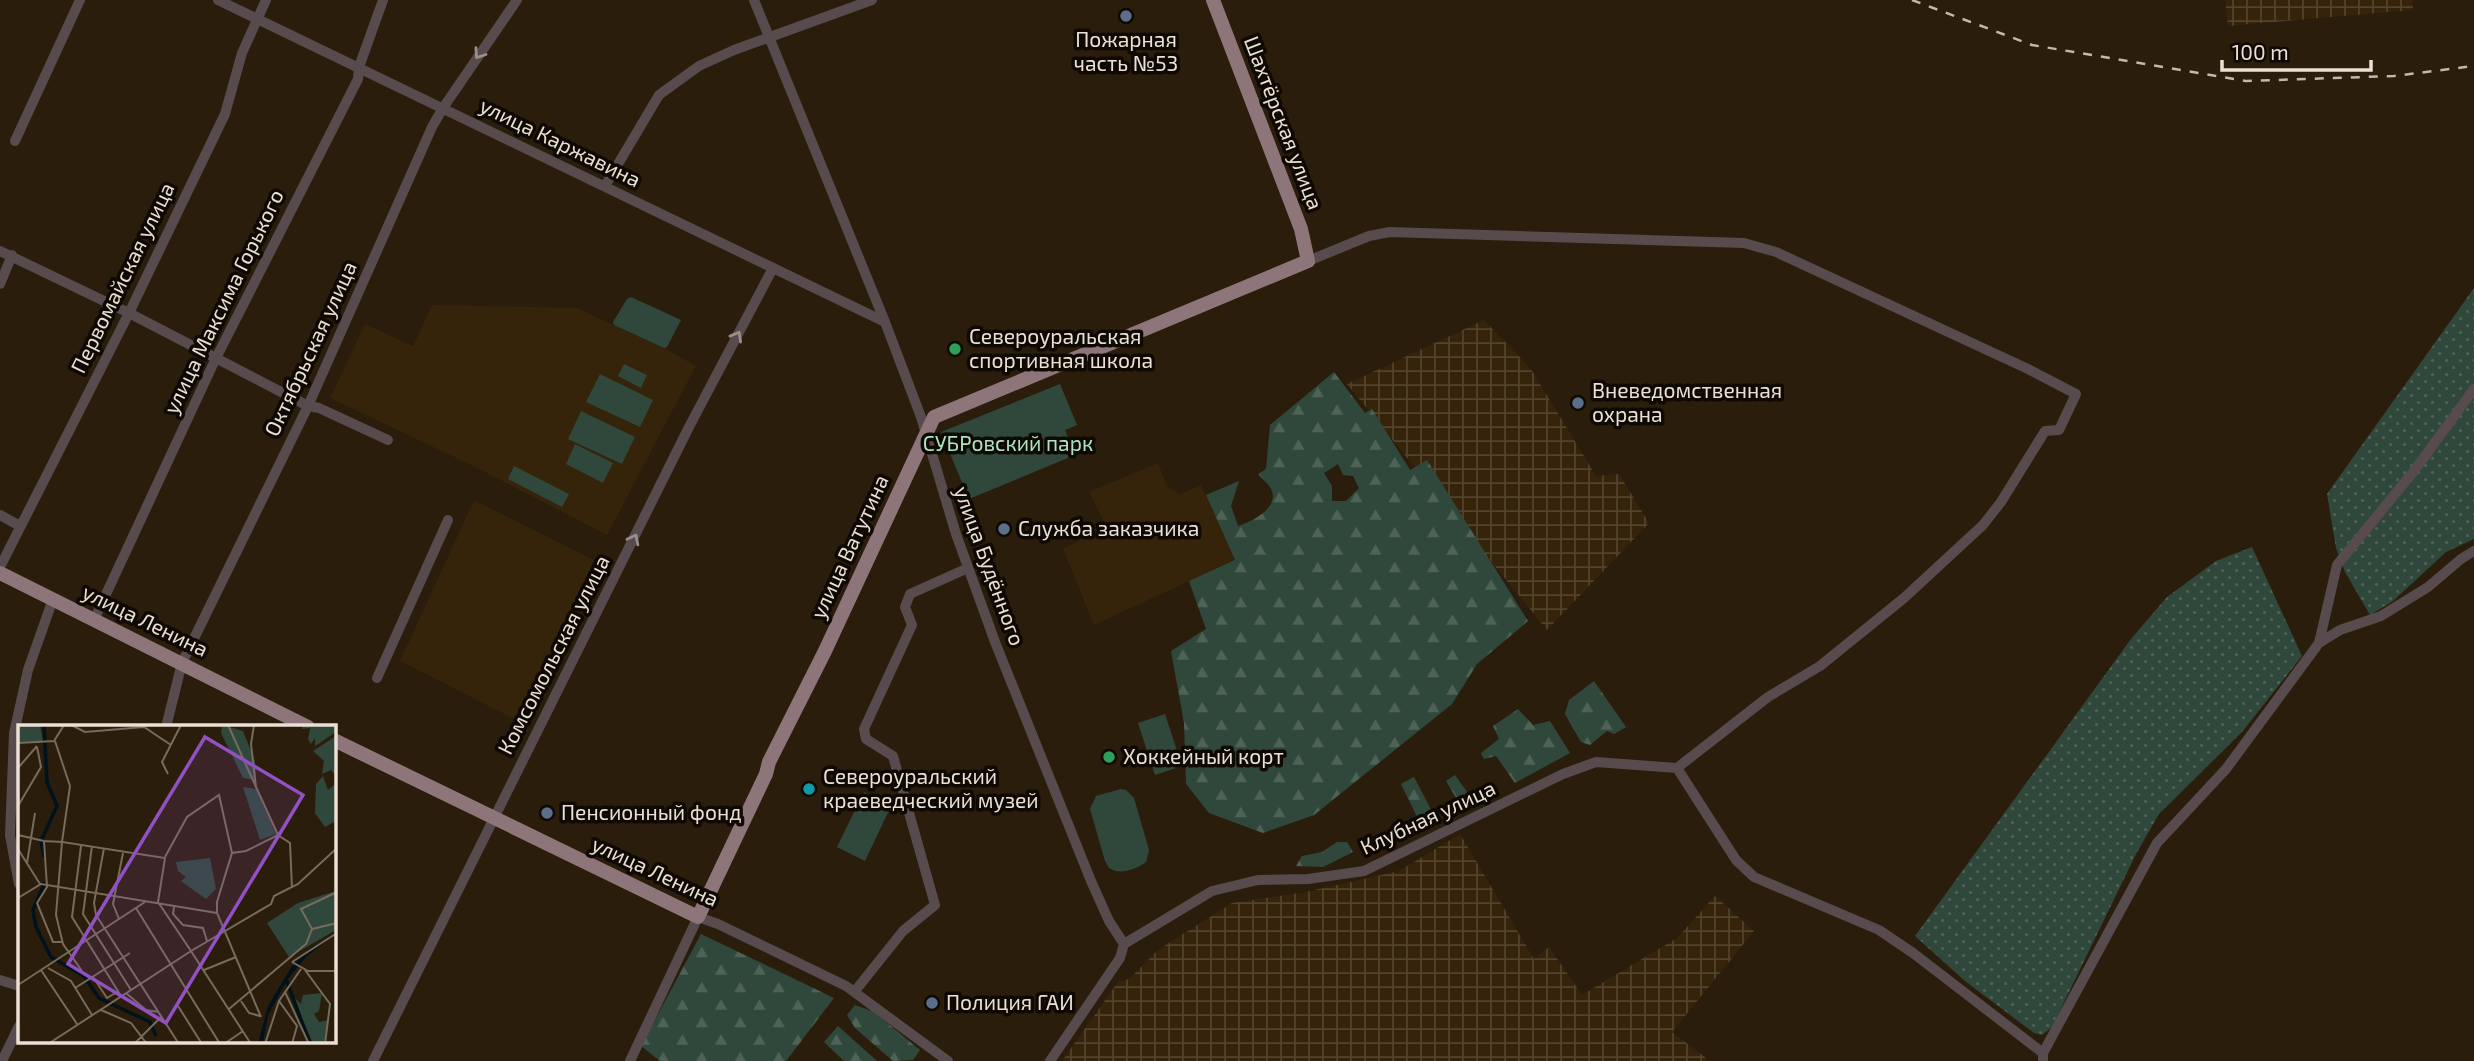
<svg xmlns="http://www.w3.org/2000/svg" width="2474" height="1061" viewBox="0 0 2474 1061" font-family="'Exo 2',sans-serif">
<style>
.built{fill:#35230a}
.industrial{fill:url(#industrial-grid)}
.grass{fill:url(#grass-dots)}
.forest{fill:url(#forest-firs);fill-rule:evenodd}
.park{fill:#30483b}
.lines{fill:none;stroke-linecap:round;stroke-linejoin:round}
.minor{stroke:#574b4d;stroke-width:10}
.major{stroke:#8e757a;stroke-width:14}
.rail{stroke:#c3b8ac;stroke-width:2.5;stroke-dasharray:9 9;stroke-linecap:butt}
.oneway{stroke:#998e8a}
.service-dot{fill:#5c6f8a;stroke:#0f0903;stroke-width:2.5}
.leisure-dot{fill:#2e9e5b;stroke:#0f0903;stroke-width:2.5}
.culture-dot{fill:#0f9aa8;stroke:#0f0903;stroke-width:2.5}
.labels{text-anchor:middle;stroke-width:7;stroke-linejoin:round;paint-order:stroke}
.poi-label{font-size:21px;fill:#eae0d5;stroke:#0f0903;text-anchor:start}
.street-label{font-size:21px;fill:#eae0d5;stroke:#0f0903}
.park-label{font-size:21px;fill:#ace4c3;stroke:#0f0903}
.inset-river{fill:none;stroke:#00121b;stroke-width:3.5}
.inset-road{fill:none;stroke:#776b5c;stroke-width:2}
.view{fill:#9150c3;fill-opacity:0.15;stroke:#9150c3;stroke-width:3.5}
.inset-edge{fill:none;stroke:#eae0d5;stroke-width:3.5}
</style>
<defs>
<pattern id="industrial-grid" width="8" height="8" patternUnits="userSpaceOnUse" patternTransform="scale(1.75)"><rect width="8" height="8" fill="#35230a"/><path d="M0 4h8M4 0v8" fill="none" stroke="#52432d"/></pattern>
<pattern id="grass-dots" width="8" height="8" patternUnits="userSpaceOnUse" patternTransform="scale(1.75)"><rect width="8" height="8" fill="#30483b"/><path d="M2 2h.1M6 6h.1" fill="none" stroke="#4e6256" stroke-width="1.8" stroke-linecap="round"/></pattern>
<pattern id="forest-firs" width="22" height="20" patternUnits="userSpaceOnUse" patternTransform="scale(1.75)"><rect width="22" height="20" fill="#30483b"/><path d="M5 1l3.5 6h-7zM16 11l3.5 6h-7z" fill="#4e6256"/></pattern>
</defs>
<rect width="100%" height="100%" fill="#2b1d0b"/>
<g class="built">
<polygon points="432,305 577,308 664,348 696,366 607,535 469,464 330,398 365,324 413,346"/>
<polygon points="1158,463 1167,486 1180,494 1201,485 1235,560 1094,625 1063,549 1106,526 1089,492"/>
<polygon points="474,500 594,560 518,721 400,661"/>
</g>
<g class="industrial">
<polygon points="2225,0 2412,0 2413,10 2228,26"/>
<polygon points="1484,320 1531,369 1596,476 1619,474 1649,523 1547,630 1347,384"/>
<polygon points="1460,834 1534,959 1549,947 1582,995 1677,938 1715,896 1754,931 1672,1032 1710,1061 1062,1061 1118,982 1129,979 1158,950 1232,903 1306,892 1399,871"/>
</g>
<g class="grass">
<polygon points="2474,288 2474,539 2446,552 2393,601 2370,615 2345,572 2336,548 2327,494"/>
<polygon points="2252,547 2302,656 2242,732 2159,814 2136,854 2052,1027 2042,1035 2034,1033 1965,981 1915,936 2131,639 2167,597 2216,561"/>
</g>
<g class="forest">
<path d="M1334,372L1365,413L1372,409L1410,470L1427,460L1528,621L1477,664L1452,704L1314,815L1263,833L1209,813L1186,784L1184,723L1171,651L1206,629L1189,581L1235,560L1206,495L1239,481L1231,506L1238,526C1253,521 1282,507 1270,487C1267,482 1261,478 1258,474L1266,469L1270,425ZM1338,464L1343,475L1353,476L1359,488L1346,501H1332V486L1324,473Z"/>
<polygon points="1594,681 1626,727 1614,734 1607,731 1590,745 1581,742 1565,714 1569,700"/>
<polygon points="1518,709 1533,725 1550,721 1570,753 1515,783 1496,756 1484,759 1481,753 1499,739 1493,726"/>
<polygon points="1455,775 1475,803 1468,808 1458,801 1446,781"/>
<polygon points="1414,777 1436,819 1433,825 1422,827 1401,784"/>
<polygon points="1337,842 1347,842 1353,852 1323,867 1296,866 1302,856 1322,852"/>
<polygon points="701,934 834,998 786,1061 660,1061 641,1046"/>
<polygon points="855,1005 874,1012 920,1050 913,1060 893,1061 855,1028 847,1015"/>
<polygon points="838,1026 877,1061 844,1061 824,1042"/>
</g>
<g class="park">
<polygon points="631,297 681,320 667,347 664,348 614,325 613,322 627,299"/>
<polygon points="624,364 647,375 641,388 618,376"/>
<polygon points="600,374 653,400 640,427 586,402"/>
<polygon points="1060,384 1077,425 1065,430 1075,455 969,499 941,432"/>
<polygon points="581,411 635,437 622,464 568,439"/>
<polygon points="575,444 613,463 603,483 566,464"/>
<polygon points="514,466 569,494 562,507 508,479"/>
<polygon points="1165,714 1182,766 1155,775 1138,723"/>
<path d="M1121,789L1126,790L1134,798L1149,850L1146,862C1136,869 1120,876 1109,868L1105,861L1090,809L1096,796Z"/>
<polygon points="864,792 891,806 865,861 837,847"/>
</g>
<g class="lines">
<g class="minor">
<polyline points="218,0 885,322"/>
<polyline points="754,0 885,322 921,417 956,534 995,642 1091,881 1109,921 1124,944"/>
<polyline points="15,141 80,0"/>
<polyline points="605,186 659,95 699,66 734,50 872,0"/>
<polyline points="0,251 129,313 308,406 319,408 388,440"/>
<polyline points="1308,261 1369,236 1390,232 1744,243 1776,252 2028,369 2076,394 2059,430 2045,431 2001,502 1983,525 1904,598 1820,666 1768,697 1677,768"/>
<polyline points="0,284 12,255"/>
<polyline points="0,515 20,526"/>
<polyline points="0,567 129,313 225,114 242,53 266,0"/>
<polyline points="94,620 215,360 358,79 359,67 383,0"/>
<polyline points="2319,643 2337,565 2414,471 2474,389"/>
<polyline points="377,678 448,520"/>
<polyline points="166,727 182,663 308,406 432,127 443,108 517,0"/>
<polyline points="19,884 10,835 14,733 28,670 53,599"/>
<polyline points="0,980 19,986"/>
<polyline points="855,991 903,931 935,905 893,756 866,739 864,729 912,625 905,607 910,594 968,568"/>
<polyline points="2,1061 19,1026"/>
<polyline points="373,1061 689,427 773,268"/>
<polyline points="630,1061 698,917 718,924 846,986 948,1061"/>
<polyline points="1050,1061 1120,958 1124,944 1212,891 1258,880 1308,879 1364,871 1563,774 1596,762 1677,768 1736,860 1754,877 1879,930 1913,953 2043,1053"/>
<polyline points="2043,1061 2043,1053 2157,843 2226,769 2319,643 2340,630 2381,616 2428,587 2461,559 2474,551"/>
</g>
<g class="major">
<polyline points="0,573 308,727"/>
<polyline points="334,740 698,917 766,774 769,762 825,651 934,417 1308,261 1301,229 1213,0"/>
</g>
<polyline class="rail" points="1912,0 2032,45 2246,81 2394,76 2474,66"/>
</g>
<defs><path id="oneway-chevron" d="M-2-3.5L2.5 0L-2 3.5" fill="none" stroke-width="1.6" stroke-linecap="round" stroke-linejoin="round" transform="scale(1.75)"/></defs>
<g class="oneway">
<use href="#oneway-chevron" transform="translate(479 54) rotate(124)"/>
<use href="#oneway-chevron" transform="translate(737 336) rotate(-61)"/>
<use href="#oneway-chevron" transform="translate(634 539) rotate(-63)"/>
</g>
<g class="service-dot">
<circle cx="1126" cy="16" r="7"/>
<circle cx="1578" cy="403" r="7"/>
<circle cx="1004" cy="529" r="7"/>
<circle cx="547" cy="813" r="7"/>
<circle cx="932" cy="1003" r="7"/>
</g>
<g class="leisure-dot">
<circle cx="955" cy="349" r="7"/>
<circle cx="1109" cy="757" r="7"/>
</g>
<circle class="culture-dot" cx="809" cy="789" r="7"/>
<g class="labels">
<g class="poi-label">
<text x="1126" y="47" text-anchor="middle">Пожарная<tspan x="1126" dy="24">часть №53</tspan></text>
<text x="969" y="344">Североуральская<tspan x="969" dy="24">спортивная школа</tspan></text>
<text x="1592" y="398">Вневедомственная<tspan x="1592" dy="24">охрана</tspan></text>
<text x="1018" y="536">Служба заказчика</text>
<text x="1123" y="764">Хоккейный корт</text>
<text x="823" y="784">Североуральский<tspan x="823" dy="24">краеведческий музей</tspan></text>
<text x="561" y="820">Пенсионный фонд</text>
<text x="946" y="1010">Полиция ГАИ</text>
</g>
<g class="street-label">
<text transform="translate(1283 123) rotate(69)" y="7">Шахтёрская улица</text>
<text transform="translate(560 143) rotate(26)" y="7">улица Каржавина</text>
<text transform="translate(123 278) rotate(-64)" y="7">Первомайская улица</text>
<text transform="translate(224 302) rotate(-64)" y="7">улица Максима Горького</text>
<text transform="translate(311 349) rotate(-65)" y="7">Октябрьская улица</text>
<text transform="translate(850 547) rotate(-65)" y="7">улица Ватутина</text>
<text transform="translate(989 566) rotate(70)" y="7">улица Будённого</text>
<text transform="translate(145 621) rotate(26)" y="7">улица Ленина</text>
<text transform="translate(554 655) rotate(-63)" y="7">Комсомольская улица</text>
<text transform="translate(1428 818) rotate(-25)" y="7">Клубная улица</text>
<text transform="translate(655 872) rotate(25)" y="7">улица Ленина</text>
</g>
<g class="park-label">
<text x="1008" y="451">СУБРовский парк</text>
</g>
</g>
<g transform="translate(18 725)">
<rect width="318" height="318" fill="#2b1d0b"/>
<path d="M0,0H22L25,16L0,17ZM204,0L225,6L237,36L238,55L225,53L203,8ZM225,62L238,64L258,109L242,115ZM318,166V205L271,232L249,198L280,178Z" fill="#30483b"/>
<path d="M284,0H318V7L297,21V13L293,19L290,14L292,3L284,4ZM318,11V51L313,45L304,49L306,36L295,26ZM305,51L310,65L319,58L318,96L307,102L297,88L298,59ZM192,133L198,164L188,174L163,156L168,152L160,146L158,137ZM304,268L301,286L296,289L301,297L310,295L306,318H295L274,271L283,279L285,270Z" fill="#30483b"/>
<path d="M318,209L288,232L270,254L250,290L245,318L240,319L250,281L274,241L290,225Z" fill="#00121b"/>
<path class="inset-river" d="M26,0L29,57L39,81L23,116L26,132M27,157L15,185L18,202L33,232L66,251L81,273L132,297L138,311M268,254L292,319"/>
<path class="inset-road" d="M53,0L67,7L126,2L153,20M210,0L238,62M236,0L233,19L238,62L260,110L272,118L274,163M0,18L36,16L46,0M0,43L19,21M150,49L144,37L163,0M0,81L23,42L19,22M0,110L26,116M26,116L44,117L38,190L45,219L64,246M26,116L29,162L19,178L35,217H45M63,121L54,192L103,271M74,121L65,189L113,265M86,123L76,178L78,190L161,319M0,124L22,159M147,132L169,92L201,70L214,128M9,138L17,88M0,173L23,159L199,188M156,182L155,189L165,200L185,203L189,216M118,183L202,319M101,194L95,179L105,128M294,204L319,198M274,237L319,208M274,237L290,246H319M30,243L53,256L74,290M23,245L59,299M186,245L218,232M287,245L312,279L307,319M75,252L89,273L99,267M0,260L127,177M57,263L112,228M267,267L291,319M108,268L128,285L141,287M223,276L231,288L242,291M261,276L279,301L274,319M160,281L184,319M211,284L288,219L294,204L283,184L319,167M83,285L113,298L129,319M243,292L199,188V177L214,128L228,126L260,110M30,319L173,226L140,177L147,133L44,117L52,61L37,16M116,319L144,291M206,319L225,306M233,319L173,226L253,179L256,171L280,159L319,123M247,319L261,276L283,244"/>
<path class="view" d="M187,12L285,70L148,298L50,239Z"/>
<rect width="318" height="318" class="inset-edge"/>
</g>
<path d="M2222 60v10h149v-10" fill="none" stroke="#eae0d5" stroke-width="3.5"/>
<text x="2232" y="60" font-size="21" fill="#eae0d5" stroke="#0f0903" stroke-width="5" paint-order="stroke">100 m</text>
</svg>
